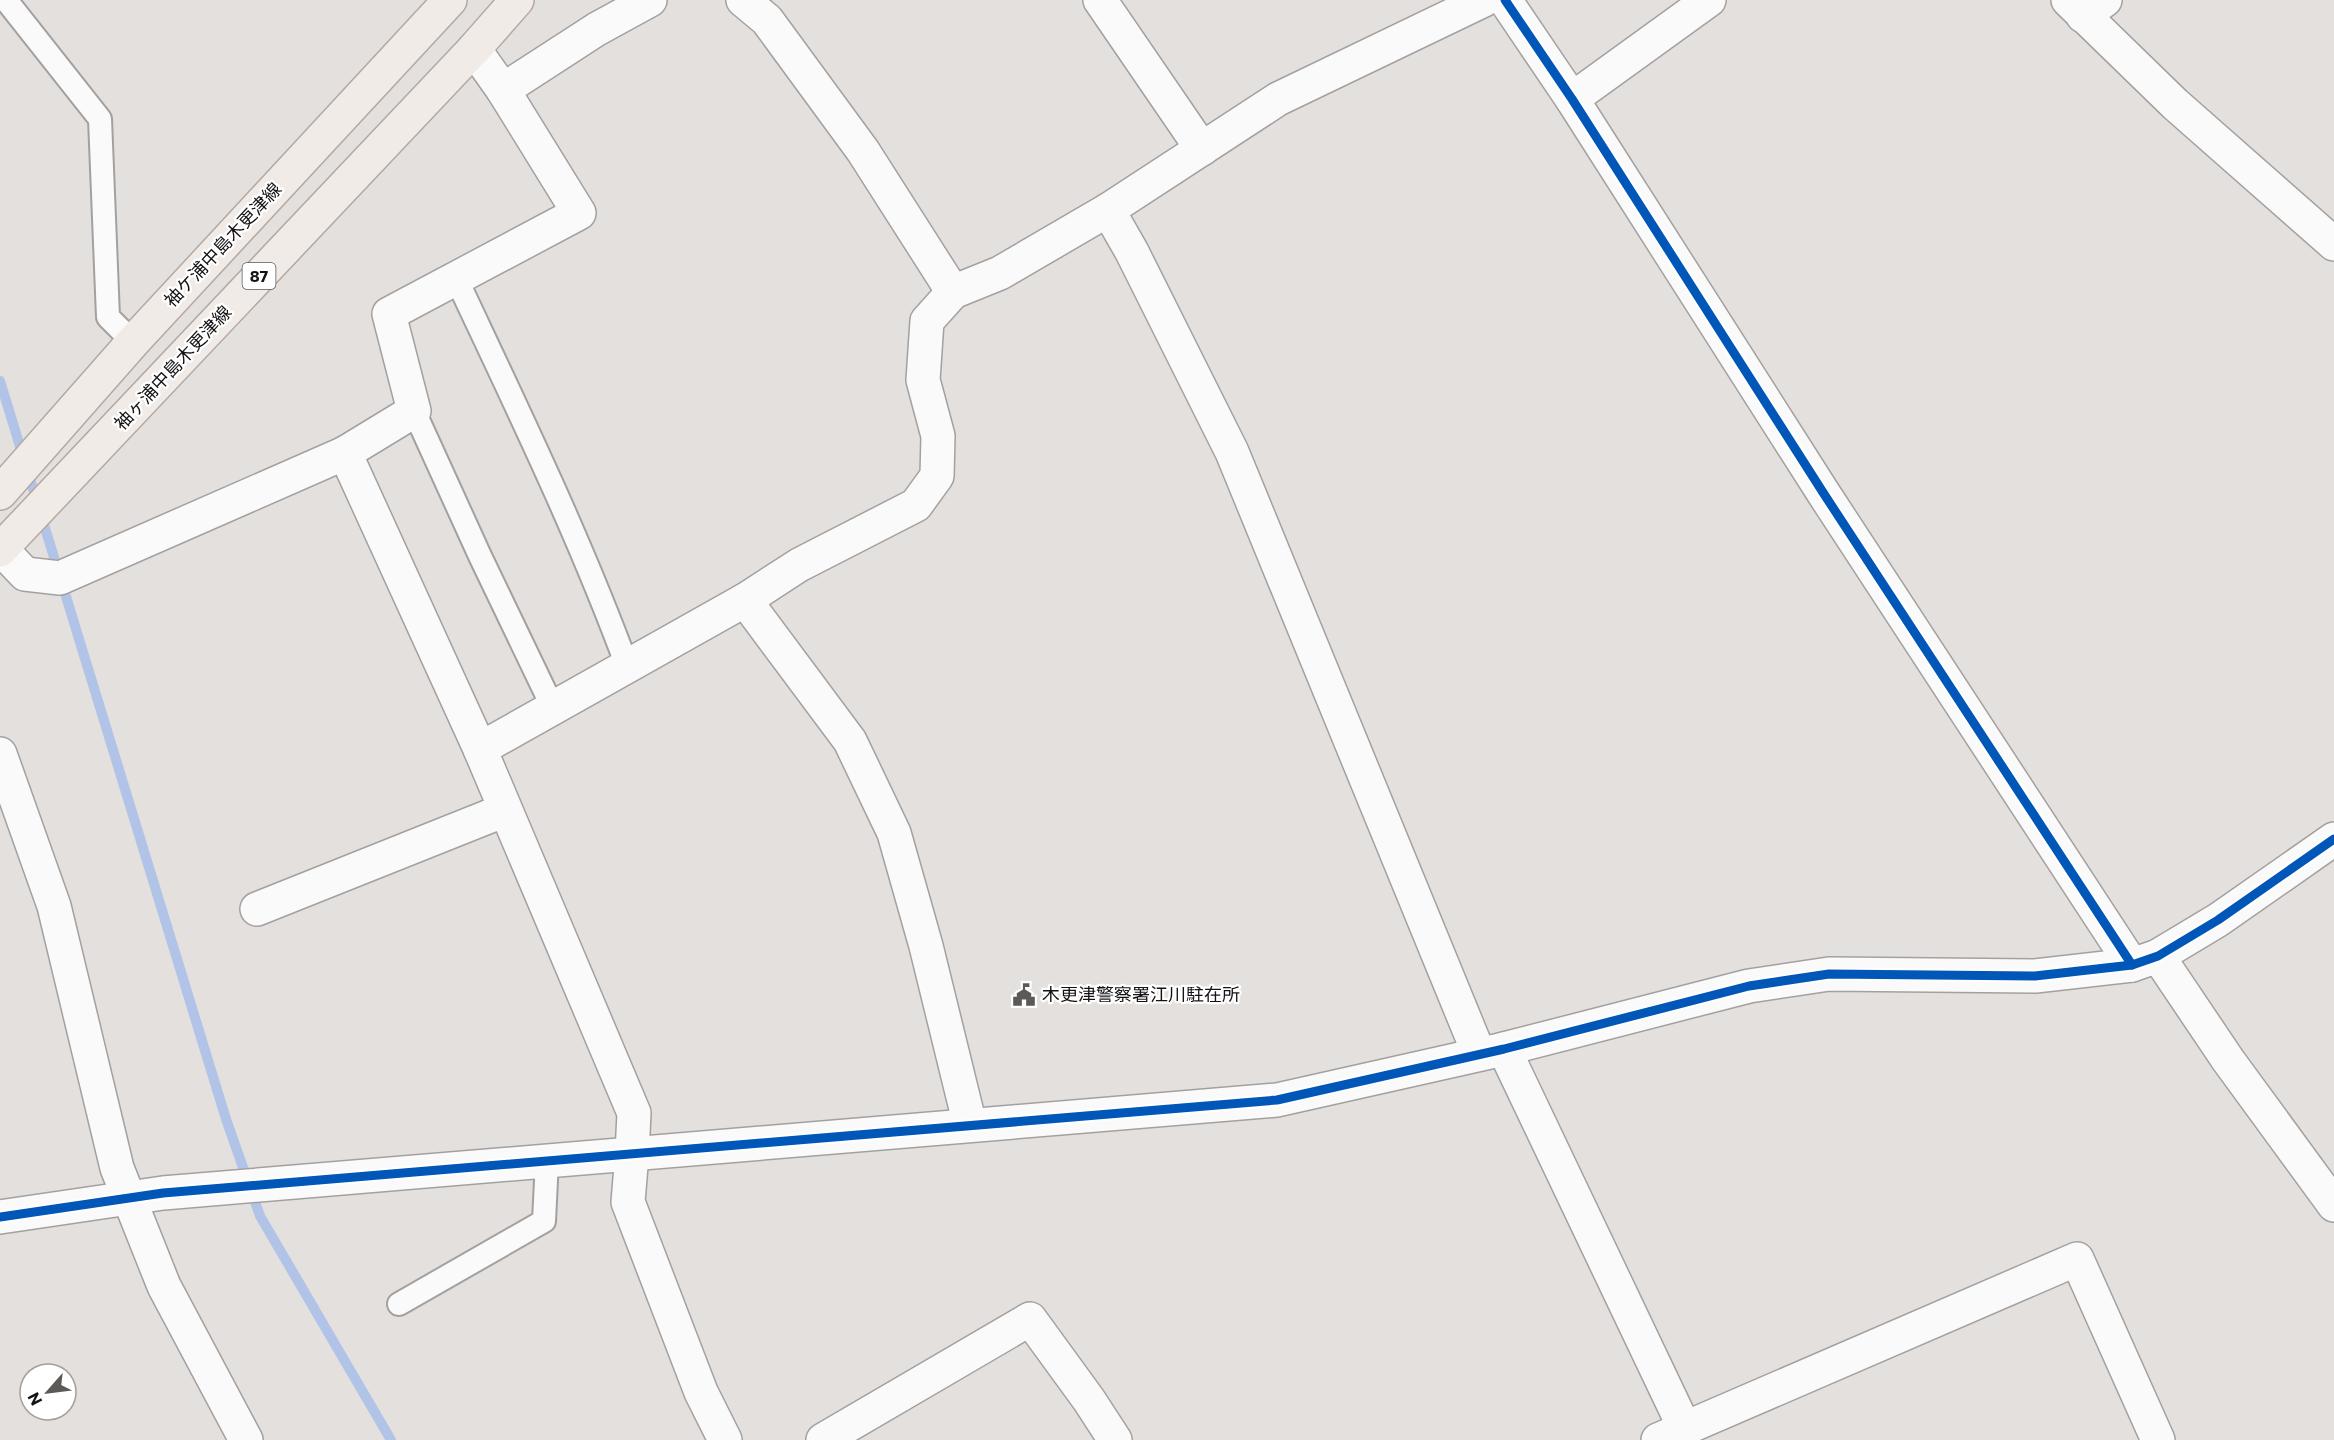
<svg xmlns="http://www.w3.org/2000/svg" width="2334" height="1440" viewBox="0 0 2334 1440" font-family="Commissioner,'Noto Sans JP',sans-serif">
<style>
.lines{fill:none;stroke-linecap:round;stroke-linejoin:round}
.stream{stroke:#b1c4e8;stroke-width:10}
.service-casing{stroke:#a3a1a0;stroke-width:26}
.minor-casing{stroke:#a3a1a0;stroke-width:36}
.tertiary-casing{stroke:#a3a1a0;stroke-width:36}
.primary-casing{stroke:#b4a8a2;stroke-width:36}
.service{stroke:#fbfafa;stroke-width:22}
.minor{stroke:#fbfafa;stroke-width:33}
.tertiary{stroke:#fbfafa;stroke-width:33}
.primary{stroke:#f1ebe7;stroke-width:33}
.cycleway-casing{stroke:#fff;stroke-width:13}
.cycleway{stroke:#0057b8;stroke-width:9}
.labels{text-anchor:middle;stroke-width:4.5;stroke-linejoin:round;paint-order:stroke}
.shield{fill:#fff;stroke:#5a5959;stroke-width:1.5}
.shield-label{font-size:16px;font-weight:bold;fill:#141212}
.street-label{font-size:18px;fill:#141212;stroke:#fff}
.poi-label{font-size:18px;fill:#141212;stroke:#fff;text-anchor:start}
</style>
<rect width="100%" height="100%" fill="#e3e0de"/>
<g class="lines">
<polyline class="stream" points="0,381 226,1119 260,1216 391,1440"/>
<g class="service-casing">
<g id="service">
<polyline points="6,0 100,119 108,317 133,342"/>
<path d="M456,278C516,406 578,533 627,666"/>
<polyline points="414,411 480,556 553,708"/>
<polyline points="399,1304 544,1221 547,1160"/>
</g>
</g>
<g class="minor-casing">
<g id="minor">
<polyline points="743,0 767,20 863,151 953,292 1000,273 1108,210 1278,99 1484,0"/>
<polyline points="1100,0 1202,149"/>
<polyline points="2068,0 2175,104 2334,244"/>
<polyline points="2083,16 2105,0"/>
<polyline points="503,90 597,29 650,0"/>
<polyline points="1572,99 1709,0"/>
<polyline points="1108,210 1132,252 1232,452 1479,1054"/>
<polyline points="345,453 480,749 634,1113 632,1154 628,1202 701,1392 725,1440"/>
<polyline points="1,549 25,574 60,578 345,453 414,411 389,314 579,213 503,90 474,49"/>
<polyline points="745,600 850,741 894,833 926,946 970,1125"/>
<polyline points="480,749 745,600 799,565 916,505 937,476 938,436 923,380 927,321 953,292"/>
<polyline points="0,754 54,906 117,1168 164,1286 246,1440"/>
<polyline points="257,909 505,810"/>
<polyline points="2158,956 2228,1060 2334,1205"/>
<polyline points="1504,1049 1685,1429"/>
<polyline points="823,1440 1030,1319 1089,1400 1115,1440"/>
<polyline points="1658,1440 2077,1259 2158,1440"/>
</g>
</g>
<g class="tertiary-casing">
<g id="tertiary">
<polyline points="1505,0 1572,99 1824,494 2132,965"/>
<polyline points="0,1217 163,1193 1277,1100 1504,1049 1749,986 1829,974 2035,976 2132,965 2158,956 2218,920 2334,839"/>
</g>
</g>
<g class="primary-casing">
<g id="primary">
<polyline points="0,493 133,342 450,0"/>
<polyline points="0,550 474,49 517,0"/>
</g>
</g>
<use href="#service" class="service"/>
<use href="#minor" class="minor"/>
<use href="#tertiary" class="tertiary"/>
<use href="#primary" class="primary"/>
<g class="cycleway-casing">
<g id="cycleway">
<polyline points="1505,0 1572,99 1824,494 2132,965"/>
<polyline points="0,1217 163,1193 1277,1100 1504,1049 1749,986 1829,974 2035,976 2132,965 2158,956 2218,920 2334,839"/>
</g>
</g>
<use href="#cycleway" class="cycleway"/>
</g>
<defs>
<g id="civic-bare" transform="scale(1.8)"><path d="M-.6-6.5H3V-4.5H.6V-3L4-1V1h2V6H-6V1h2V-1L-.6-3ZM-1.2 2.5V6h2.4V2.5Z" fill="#5c5a59" stroke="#fff" stroke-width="2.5" paint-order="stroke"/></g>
</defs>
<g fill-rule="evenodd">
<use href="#civic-bare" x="1024" y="995"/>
</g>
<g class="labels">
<rect class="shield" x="242.5" y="263" width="33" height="26" rx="4.5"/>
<g class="shield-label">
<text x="259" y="282">87</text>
</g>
<g class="street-label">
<text transform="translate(223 245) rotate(-47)" y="6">袖ケ浦中島木更津線</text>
<text transform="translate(173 368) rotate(-47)" y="6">袖ヶ浦中島木更津線</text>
</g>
<g class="poi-label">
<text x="1042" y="1001">木更津警察署江川駐在所</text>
</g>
</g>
<g transform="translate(48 1392) rotate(242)"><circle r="28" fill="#ffffff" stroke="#a1a0a0" stroke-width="1.5"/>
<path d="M0-4.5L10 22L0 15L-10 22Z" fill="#5c5a59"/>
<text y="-9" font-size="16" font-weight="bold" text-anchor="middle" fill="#141212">N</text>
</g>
</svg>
